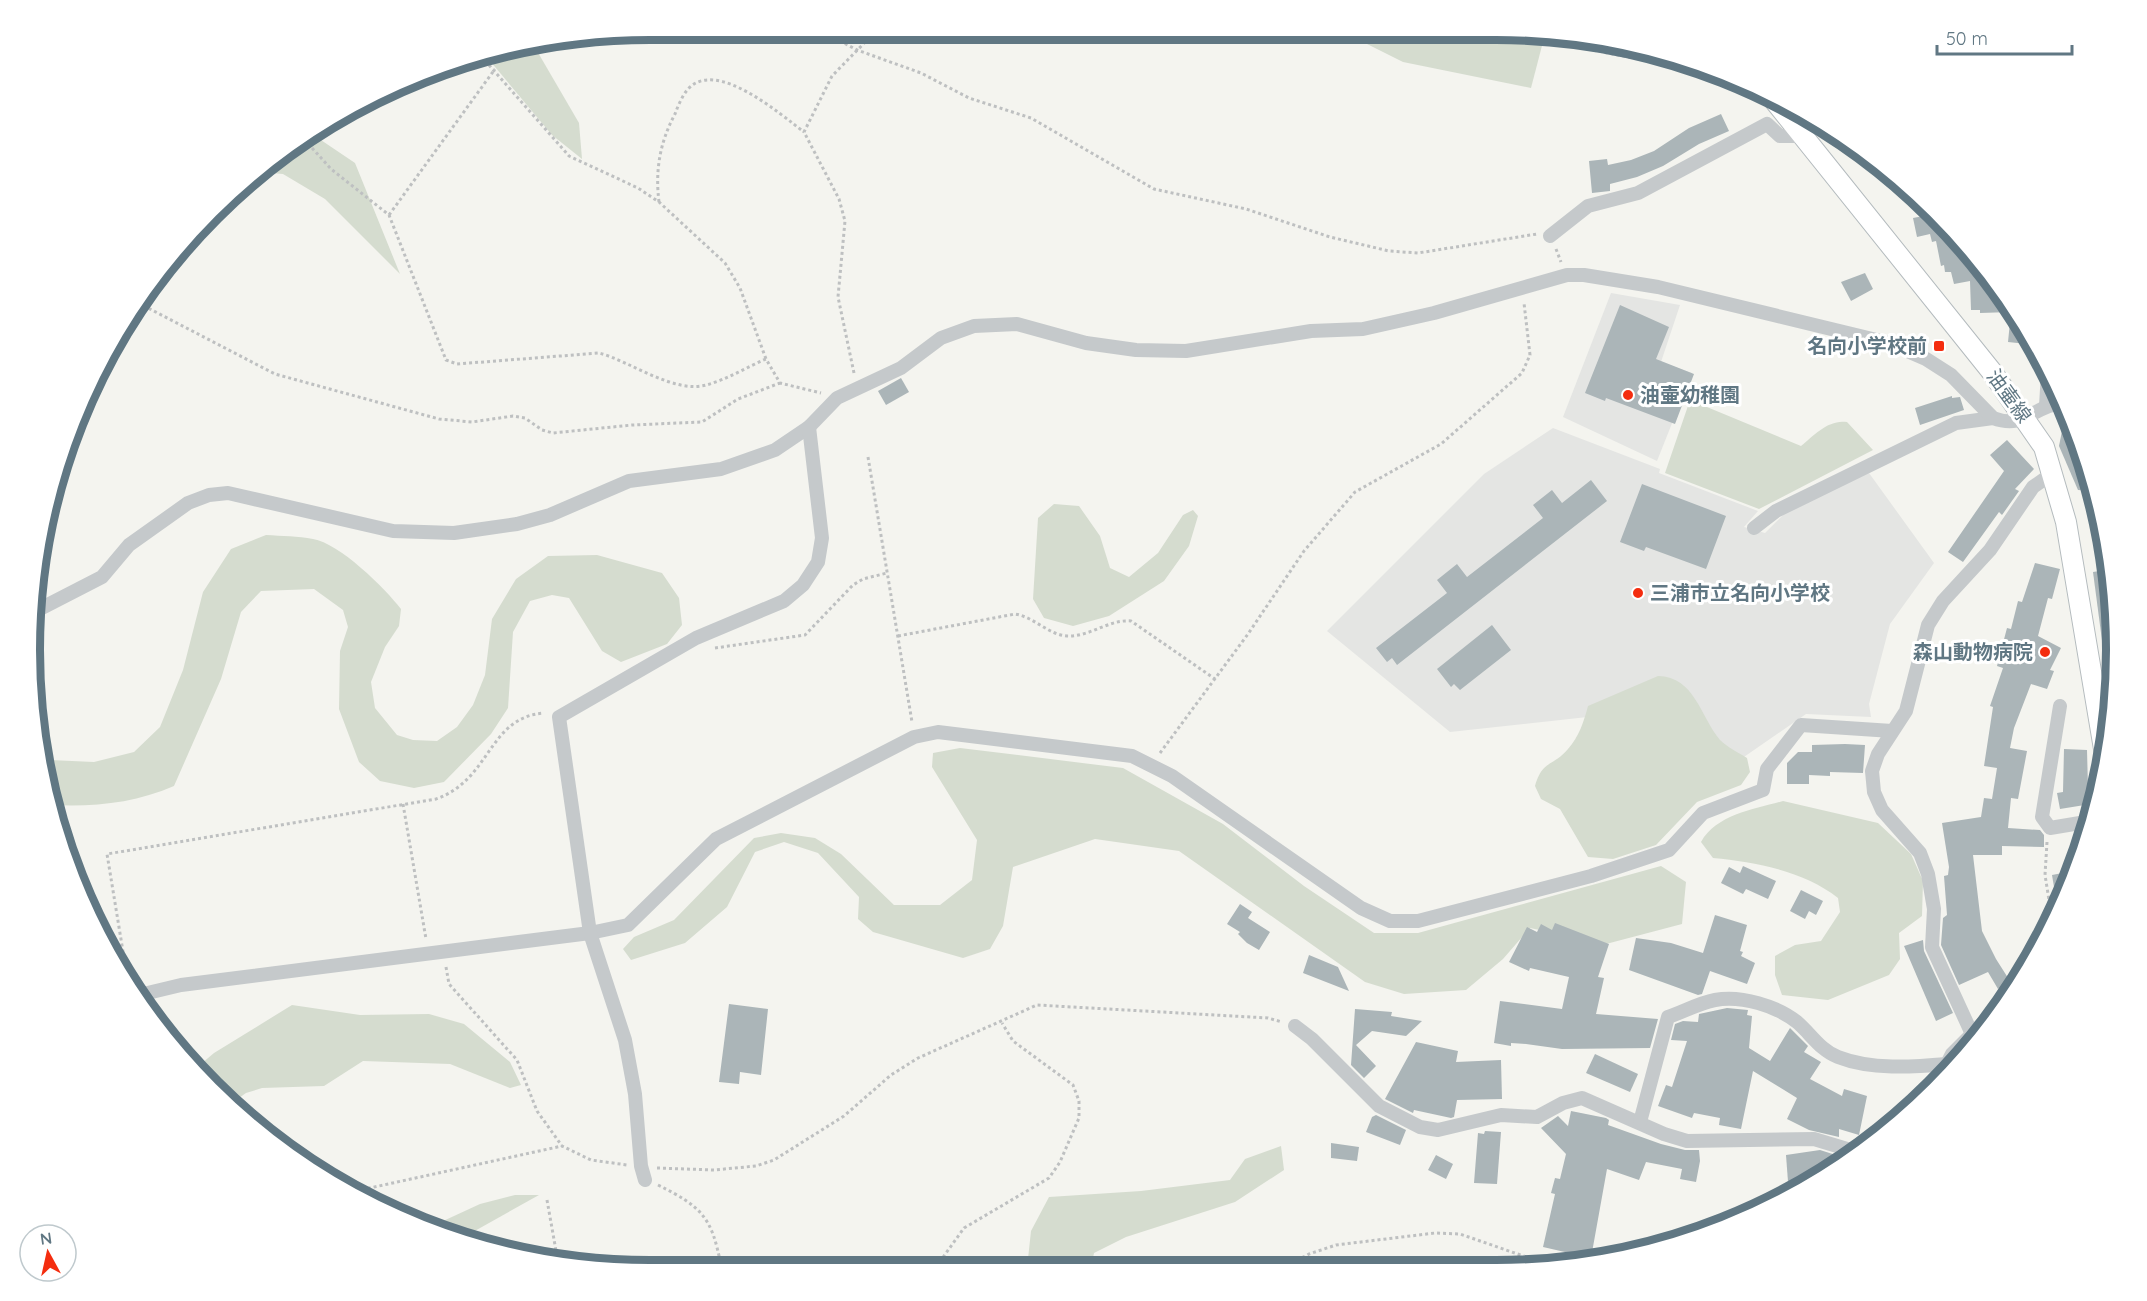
<svg xmlns="http://www.w3.org/2000/svg" width="2147" height="1301" viewBox="0 0 2147 1301" font-family="Quicksand,'Noto Sans JP',sans-serif">
<style>
.built{fill:#e4e5e3}
.green{fill:#d5dccf}
.building{fill:#abb5b8}
.lines{fill:none;stroke-linecap:round;stroke-linejoin:round}
.secondary-casing{stroke:#b4bbbe;stroke-width:22}
.path{stroke:#bec0c1;stroke-width:3;stroke-dasharray:3 3;stroke-linecap:butt}
.street{stroke:#c5c9cb;stroke-width:14}
.secondary{stroke:#fff;stroke-width:20}
.poi-dot{fill:#f42d0f;stroke:#fff;stroke-width:2}
.labels{text-anchor:middle;stroke-width:6;stroke-linejoin:round;paint-order:stroke}
.poi-label{font-size:20px;font-weight:bold;fill:#607783;stroke:#fff;text-anchor:end}
.street-label{font-size:20px;fill:#607783;stroke:#fff}
.rim{fill:none;stroke:#607783;stroke-width:8}
</style>
<rect width="100%" height="100%" fill="#f4f4ef"/>
<g class="built">
<polygon points="1611,293 1680,305 1661,362 1692,373 1657,461 1563,417"/>
<polygon points="1553,428 1660,469 1659,473 1758,511 1744,527 1765,533 1789,509 1869,473 1934,563 1890,624 1869,704 1871,717 1806,714 1741,759 1660,709 1450,732 1327,631 1484,474"/>
</g>
<g class="green">
<polygon points="1349,35 1536,35 1544,38 1531,88 1403,62"/>
<polygon points="533,44 579,123 582,159 552,135 485,55"/>
<polygon points="312,134 355,163 400,274 325,199 283,174 259,172 273,158"/>
<path d="M1690,400L1801,446C1814,435 1829,419 1847,422L1873,450L1759,509L1665,473Z"/>
<polygon points="1054,504 1079,506 1100,536 1110,568 1129,577 1158,553 1183,515 1193,510 1198,516 1189,546 1164,581 1109,616 1073,626 1044,618 1033,599 1038,518"/>
<path d="M266,535C282,536 298,536 313,539C339,543 385,588 401,609L399,626L385,647L371,682L375,708L397,735L413,740L437,741L457,727L473,705L485,675L492,619L516,579L548,556L597,555L662,573L679,598L682,625L667,644L621,662L602,651L569,598L552,595L530,601L513,632L508,708L491,734L444,782L414,788L380,781L359,762L339,709L340,651L348,627L343,610L314,589L261,591L241,612L221,679L174,786C135,803 95,807 52,805L41,757L50,760L94,762L134,752L160,727L183,670L203,592L231,549Z"/>
<path d="M1658,676C1695,677 1700,716 1720,740C1727,747 1739,753 1747,758L1750,772L1741,785L1697,802L1656,845L1613,859L1588,857L1560,809L1541,799L1535,786C1543,759 1553,767 1568,749C1579,737 1584,721 1588,706Z"/>
<polygon points="960,748 1123,768 1223,824 1304,886 1374,933 1418,933 1661,866 1686,882 1682,924 1606,944 1530,928 1503,959 1466,990 1404,994 1365,982 1179,851 1095,839 1013,867 1003,926 990,949 963,958 873,932 858,919 859,897 818,853 784,842 755,852 727,907 685,943 631,960 623,949 634,937 674,920 754,838 781,833 815,838 841,854 894,905 940,905 972,880 977,840 932,767 933,753"/>
<path d="M1783,801L1878,823L1911,854L1923,881L1922,916L1899,933L1900,959L1889,975L1828,1000L1782,995L1775,975V956L1795,945L1821,941L1840,912L1838,898C1804,871 1755,862 1713,858L1701,842C1717,814 1755,809 1783,801Z"/>
<polygon points="292,1005 360,1015 429,1014 464,1024 510,1062 521,1085 510,1088 450,1064 363,1061 324,1086 262,1088 246,1093 229,1105 195,1069 214,1053"/>
<polygon points="1281,1146 1284,1170 1235,1202 1126,1237 1094,1253 1091,1268 1027,1268 1031,1231 1049,1197 1141,1191 1230,1180 1245,1159"/>
<polygon points="515,1195 539,1195 464,1237 428,1228 480,1204"/>
</g>
<g class="building">
<polygon points="1721,114 1729,131 1699,144 1663,166 1637,177 1610,184 1610,191 1592,193 1589,161 1607,159 1608,165 1631,160 1654,151 1689,128"/>
<polygon points="1934,214 1947,227 1949,237 1963,241 2036,345 2008,342 2011,312 1980,313 1980,310 1971,310 1970,281 1954,284 1951,272 1945,272 1944,265 1941,266 1936,241 1932,242 1930,234 1917,237 1913,218"/>
<polygon points="1865,273 1873,289 1851,301 1841,282"/>
<polygon points="1620,305 1669,327 1656,359 1694,374 1675,424 1606,398 1605,401 1585,393"/>
<polygon points="901,378 909,392 886,405 878,391"/>
<polygon points="1952,396 1952,398 1960,397 1964,410 1920,425 1915,408"/>
<polygon points="2066,411 2084,451 2093,491 2078,490 2059,446"/>
<polygon points="2007,440 2034,469 2015,489 2019,491 2002,515 1999,512 1963,562 1948,552 2004,471 1990,455"/>
<polygon points="1591,480 1607,501 1397,665 1392,658 1387,662 1376,648 1447,593 1437,580 1457,564 1467,577 1543,518 1533,505 1552,490 1562,503"/>
<polygon points="1642,484 1726,516 1706,569 1646,547 1644,551 1620,542"/>
<polygon points="2035,563 2060,569 2052,599 2048,598 2038,636 2061,648 2050,670 2054,671 2047,689 2031,684 2014,728 2010,748 2027,751 2018,799 2011,798 2008,828 2040,830 2044,835 2044,847 2002,846 2002,855 1973,855 1982,931 1996,959 2010,981 1998,989 1988,972 1959,985 1941,945 1943,918 1947,915 1944,876 1948,875 1949,867 1942,823 1981,817 1984,798 1992,799 1997,768 1984,766 1993,707 1990,706 2003,668 1997,666 2007,628 2011,629 2018,601 2022,602"/>
<polygon points="2112,569 2115,670 2106,671 2093,572"/>
<polygon points="1492,625 1511,650 1460,690 1454,684 1451,687 1437,669"/>
<polygon points="1845,744 1865,745 1863,773 1830,772 1830,776 1809,775 1809,784 1787,784 1787,763 1798,752 1812,752 1812,745"/>
<polygon points="2064,749 2087,750 2088,788 2094,787 2097,803 2060,809 2057,793 2063,792"/>
<polygon points="1743,866 1776,881 1768,899 1746,889 1743,894 1721,883 1729,867 1740,873"/>
<polygon points="2073,871 2058,911 2052,875"/>
<polygon points="1801,890 1823,901 1816,915 1809,911 1805,919 1790,911"/>
<polygon points="1240,904 1252,912 1248,918 1270,932 1259,950 1247,943 1238,934 1240,932 1227,924"/>
<polygon points="1715,915 1747,925 1740,951 1743,952 1741,956 1755,963 1747,984 1710,971 1702,994 1698,995 1629,970 1636,938 1671,943 1703,953"/>
<polygon points="1555,923 1609,944 1598,977 1604,978 1596,1014 1658,1019 1650,1048 1562,1049 1526,1044 1511,1043 1511,1046 1494,1043 1500,1001 1562,1009 1569,977 1530,968 1529,971 1509,962 1527,927 1537,932 1541,924 1552,930"/>
<polygon points="1923,940 1924,951 1953,1013 1936,1021 1904,946"/>
<polygon points="1309,955 1338,967 1349,991 1303,973"/>
<polygon points="729,1004 768,1009 761,1075 740,1072 739,1084 719,1082"/>
<polygon points="1727,1008 1748,1010 1747,1015 1752,1016 1749,1048 1770,1061 1790,1028 1808,1046 1804,1052 1821,1062 1810,1079 1842,1096 1844,1089 1867,1096 1859,1135 1839,1129 1839,1137 1809,1130 1787,1119 1797,1098 1753,1071 1741,1129 1719,1125 1720,1118 1694,1113 1692,1118 1658,1106 1666,1085 1672,1087 1687,1041 1671,1040 1675,1024 1683,1021 1698,1022 1699,1014"/>
<polygon points="1355,1009 1392,1012 1391,1016 1422,1021 1406,1036 1372,1031 1356,1045 1376,1066 1364,1078 1351,1065"/>
<polygon points="1416,1042 1458,1051 1456,1062 1501,1060 1502,1099 1457,1100 1454,1117 1451,1118 1414,1110 1413,1113 1385,1099"/>
<polygon points="1595,1054 1638,1074 1630,1092 1586,1073"/>
<polygon points="1571,1111 1606,1118 1609,1120 1608,1125 1661,1144 1685,1150 1699,1150 1700,1161 1696,1182 1680,1179 1682,1169 1646,1162 1639,1180 1607,1169 1591,1258 1543,1247 1555,1194 1551,1193 1555,1178 1560,1179 1566,1154 1541,1128 1558,1116 1568,1126"/>
<polygon points="1376,1115 1406,1130 1400,1145 1366,1132 1372,1117"/>
<polygon points="1485,1131 1501,1132 1497,1184 1474,1183 1478,1133 1484,1134"/>
<polygon points="1331,1143 1359,1147 1357,1161 1331,1158"/>
<polygon points="1820,1150 1842,1157 1842,1162 1806,1188 1789,1195 1786,1155"/>
<polygon points="1436,1155 1453,1164 1446,1179 1428,1170"/>
</g>
<g class="lines">
<g class="secondary-casing">
<polyline id="secondary" points="1774,100 1992,372 2044,447 2066,522 2105,755"/>
</g>
<g class="path">
<polyline points="829,35 857,50 921,73 969,98 1031,118 1154,189 1246,209 1330,237 1389,251 1418,253 1537,234"/>
<polyline points="1529,35 1537,39 1633,58 1655,56"/>
<polyline points="1624,48 1633,58"/>
<polyline points="481,56 569,156 638,188 659,202 725,263 740,288 766,359 780,383 821,393"/>
<path d="M304,139L331,169L389,215L446,360L457,364L599,353C630,361 674,394 706,385C726,380 747,367 766,359"/>
<path d="M659,202C655,170 660,142 675,114C678,106 682,96 688,89C716,58 780,114 804,132"/>
<polyline points="389,215 495,69"/>
<polyline points="1556,249 1561,262"/>
<polyline points="137,306 148,308 275,374 439,419 472,422 513,416 525,418 542,430 553,433 632,425 702,422 738,399 780,383"/>
<polyline points="854,373 838,297 845,221 839,199 804,132 832,76 872,35"/>
<polyline points="868,457 912,722"/>
<path d="M898,636L1015,614C1034,617 1049,635 1067,636C1090,637 1109,619 1131,621L1215,679"/>
<polyline points="715,648 805,635 853,585 863,579 887,573"/>
<polyline points="1160,753 1248,634 1304,551 1355,492 1441,444 1522,373 1530,355 1524,303"/>
<polyline points="403,804 426,939"/>
<polyline points="2047,842 2045,875 2053,925"/>
<polyline points="446,967 449,984 517,1060 537,1111 562,1146 591,1160 627,1165"/>
<path d="M128,982L107,854L436,799C491,780 488,717 544,713"/>
<polyline points="657,1168 714,1170 756,1166 774,1160 844,1116 891,1075 918,1058 1037,1005 1268,1018 1282,1022"/>
<path d="M658,1185C702,1207 712,1217 721,1266"/>
<polyline points="356,1191 562,1146"/>
<polyline points="547,1200 558,1262"/>
<polyline points="936,1267 964,1228 1049,1178 1060,1162 1079,1118 1079,1101 1073,1085 1013,1041 1002,1023"/>
<polyline points="1281,1269 1309,1254 1336,1245 1435,1233 1460,1234 1555,1267"/>
</g>
<g class="street">
<polyline points="1550,236 1588,206 1638,193 1767,124 1780,136 1803,136"/>
<polyline points="2046,406 2048,372"/>
<polyline points="1754,528 1776,511 1956,423 1993,418"/>
<path d="M32,613L102,577L129,545L188,503L209,495L228,493L393,531L454,533L517,524L550,515L629,481L721,469L775,450L809,427L837,398L901,368L941,338L974,326L1017,324L1086,343L1136,350L1186,351L1311,331L1363,329L1434,313L1567,275H1584L1658,287L1889,343L1926,359L1951,375L1993,418C2025,430 2032,406 2062,403"/>
<polyline points="2060,706 2042,817 2050,828 2092,821"/>
<polyline points="135,996 181,985 590,933 628,925 716,839 914,737 938,732 1132,756 1172,776 1361,908 1390,921 1418,921 1591,876 1669,850 1703,813 1763,790 1767,769 1801,725 1892,731"/>
<polyline points="1295,1026 1312,1039 1379,1106 1420,1127 1438,1130 1501,1115 1537,1117 1563,1103 1582,1098 1664,1134 1687,1141 1814,1139 1857,1152"/>
<polyline points="1972,1034 1932,947 1934,909 1928,874 1920,853 1882,810 1874,792 1872,771 1878,754 1906,711 1928,625 1943,601 1990,550 2033,487 2053,473"/>
<polyline points="1936,1085 1952,1054 2007,999"/>
<path d="M1640,1122L1668,1017C1683,1012 1699,1003 1715,1000C1741,995 1777,1006 1797,1022C1811,1034 1820,1050 1838,1057C1871,1070 1913,1067 1947,1064"/>
<polyline points="645,1180 641,1166 635,1094 625,1040 590,933 559,717 696,638 784,601 803,585 818,562 822,538 809,427"/>
</g>
<use href="#secondary" class="secondary"/>
</g>
<g class="poi-dot">
<rect x="1933" y="340" width="12" height="12" rx="3"/>
<circle cx="1628" cy="395" r="6"/>
<circle cx="1638" cy="593" r="6"/>
<circle cx="2045" cy="652" r="6"/>
</g>
<g class="labels">
<g class="poi-label">
<text x="1927" y="353">名向小学校前</text>
<text x="1640" y="402" text-anchor="start">油壷幼稚園</text>
<text x="1650" y="600" text-anchor="start">三浦市立名向小学校</text>
<text x="2033" y="659">森山動物病院</text>
</g>
<g class="street-label">
<text transform="translate(2009 396) rotate(54)" y="7">油壷線</text>
</g>
</g>
<path d="M0 0H2147V1301H0ZM650 40H1496A610 610 0 0 1 2106 650V650A610 610 0 0 1 1496 1260H650A610 610 0 0 1 40 650V650A610 610 0 0 1 650 40Z" fill="#fff" fill-rule="evenodd"/>
<path class="rim" d="M650 40H1496A610 610 0 0 1 2106 650V650A610 610 0 0 1 1496 1260H650A610 610 0 0 1 40 650V650A610 610 0 0 1 650 40Z"/>
<g transform="translate(48 1253) rotate(352)"><circle r="28" fill="#ffffff" stroke="#bfc9cd" stroke-width="1.5"/>
<path d="M0-4.5L10 22L0 15L-10 22Z" fill="#f42d0f"/>
<text y="-9" font-size="16" font-weight="bold" text-anchor="middle" fill="#607783">N</text>
</g>
<path d="M1937 45v9h135v-9" fill="none" stroke="#607783" stroke-width="3"/>
<text x="1946" y="45" font-size="18" fill="#607783" stroke="#ffffff" stroke-width="4.5" paint-order="stroke">50 m</text>
</svg>
